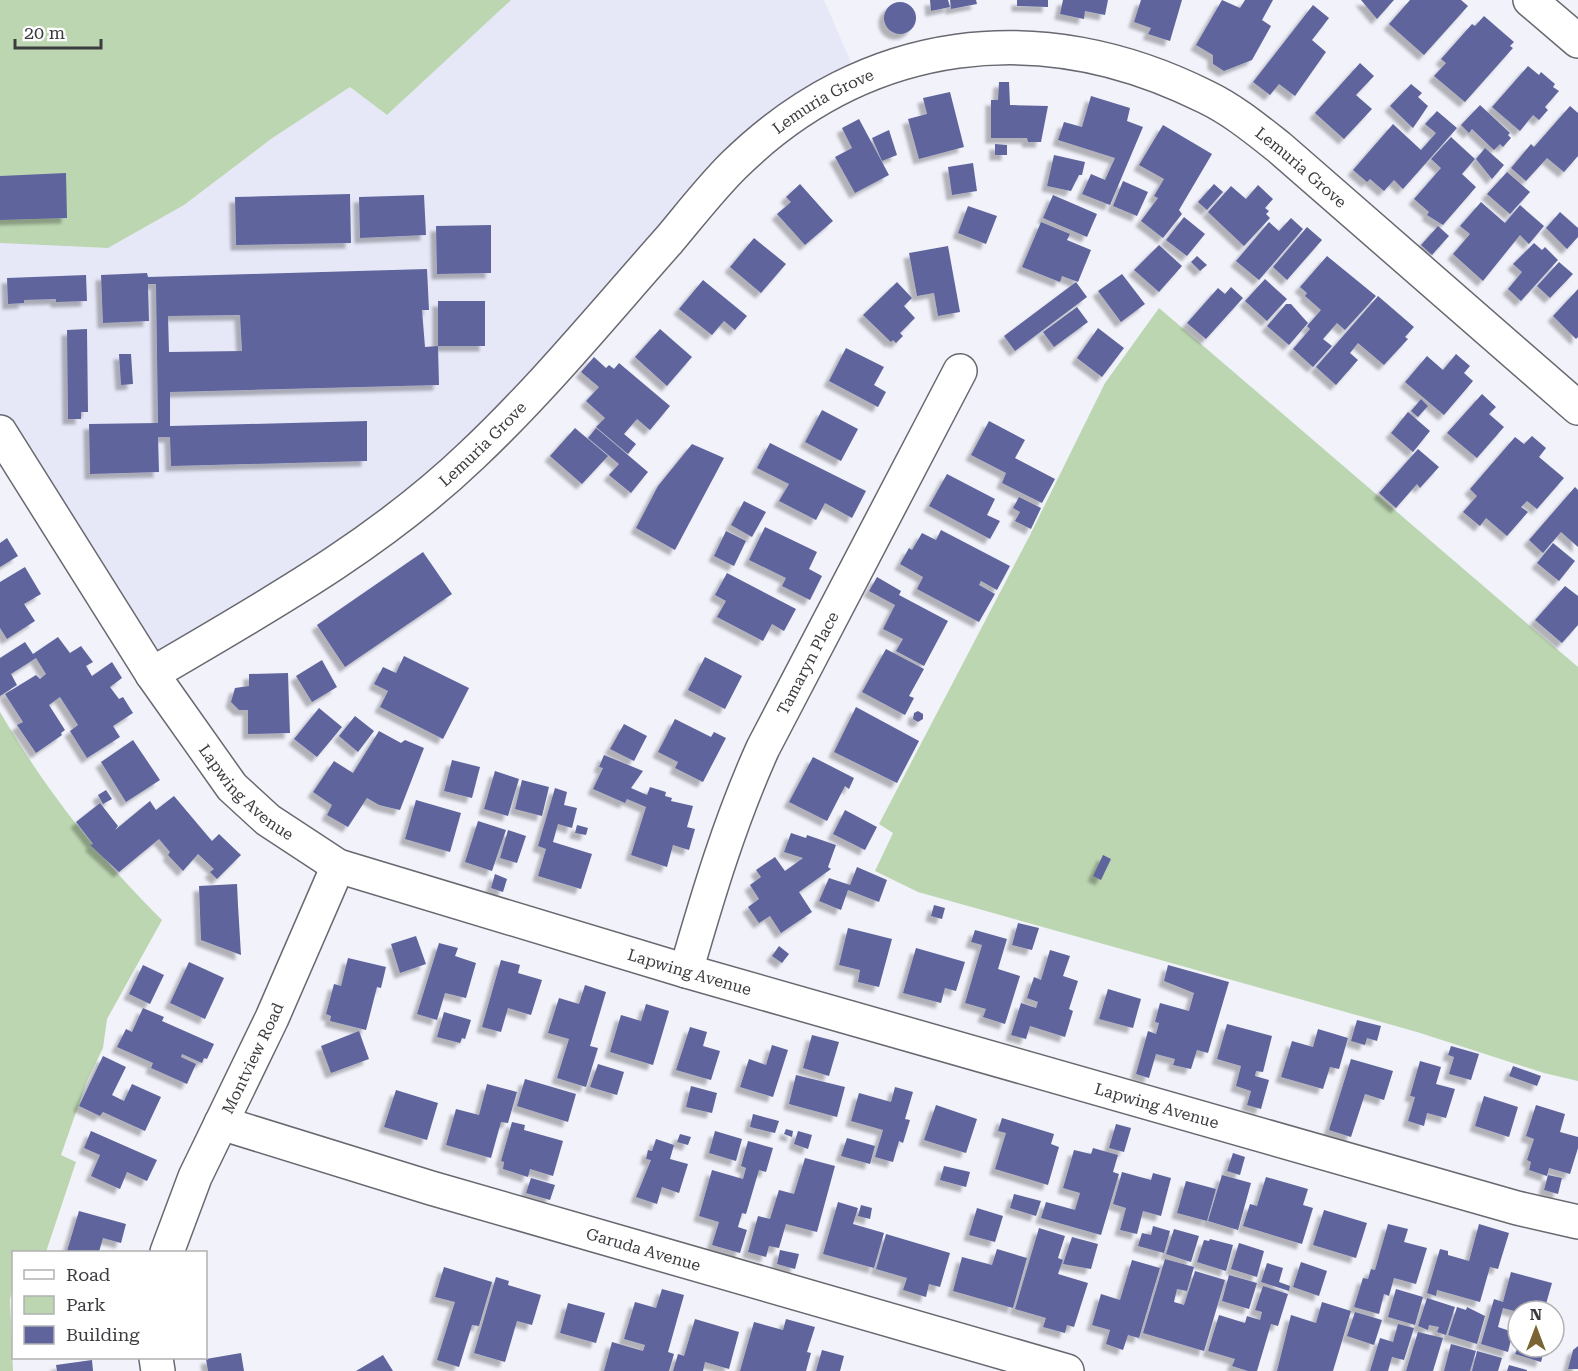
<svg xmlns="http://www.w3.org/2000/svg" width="1578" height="1371" viewBox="0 0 1578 1371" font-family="'Roboto Serif',serif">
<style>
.built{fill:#e6e8f8}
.green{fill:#bcd6b1}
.building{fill:#5f659c;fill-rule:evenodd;filter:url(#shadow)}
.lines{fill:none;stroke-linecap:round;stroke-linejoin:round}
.minor-casing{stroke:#686970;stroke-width:36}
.minor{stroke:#fff;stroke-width:33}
.labels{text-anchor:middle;stroke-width:6;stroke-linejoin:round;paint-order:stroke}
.street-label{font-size:16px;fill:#3c3c40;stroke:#fff}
</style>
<defs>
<filter id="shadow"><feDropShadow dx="-5.5" dy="5.5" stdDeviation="1.5" flood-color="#0004"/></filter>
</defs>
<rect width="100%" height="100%" fill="#f1f2fa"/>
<polygon class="built" points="511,0 824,0 859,81 784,129 479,455 152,678 0,438 0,243 108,248 184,205 271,139 350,87 387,115"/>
<g class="green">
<polygon points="0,0 511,0 387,115 350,87 271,139 184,205 108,248 0,243"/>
<polygon points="1159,308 1578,667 1578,1081 1544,1073 1417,1032 918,892 875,871 893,833 879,824 1029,537 1105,383"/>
<path d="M0,712C47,792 97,855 162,920L107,1019L103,1048L87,1081L61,1155L76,1162L46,1252H14L13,1284L10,1300L13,1371H0Z"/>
</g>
<g class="building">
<polygon points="930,0 948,0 950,7 931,11"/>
<polygon points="950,0 976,0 977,4 951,9"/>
<polygon points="1017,0 1048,0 1048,7 1017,6"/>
<polygon points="1063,0 1108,0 1105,15 1085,11 1084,19 1060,14"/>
<polygon points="1141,0 1182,0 1170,41 1148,34 1151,28 1134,22"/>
<polygon points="1222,0 1240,8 1245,0 1273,0 1262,20 1271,26 1252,60 1224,71 1213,64 1213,55 1196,45"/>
<polygon points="1361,0 1394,0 1377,19"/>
<polygon points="1410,0 1461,0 1468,6 1424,55 1389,24"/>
<circle cx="900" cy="18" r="16"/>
<polygon points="1313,5 1329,18 1312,40 1326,52 1295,96 1279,84 1270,95 1253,82"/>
<polygon points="1484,16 1514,42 1510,46 1513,48 1465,102 1434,76 1446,63 1441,59 1472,24 1475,26"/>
<polygon points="1360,63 1374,76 1356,95 1372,109 1344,139 1315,113"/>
<polygon points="1528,66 1539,75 1541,72 1555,84 1553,87 1559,91 1545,107 1548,110 1539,120 1533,115 1520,131 1492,107"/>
<polygon points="999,82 1009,82 1010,105 1048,106 1041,142 1028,142 1027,138 991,138 991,100 998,100"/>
<polygon points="1411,84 1422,93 1418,97 1428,106 1413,128 1390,106"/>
<polygon points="950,92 964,147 919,159 908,119 927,114 923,98"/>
<polygon points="1091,96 1130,108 1127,121 1143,127 1110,205 1082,194 1091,174 1105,180 1115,158 1058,140 1064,122 1082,127"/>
<polygon points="1480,105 1510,133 1508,135 1511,138 1503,147 1500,144 1494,150 1472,129 1469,133 1461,125"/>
<polygon points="1570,106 1578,113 1578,156 1564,172 1547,158 1526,181 1511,168 1531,144 1534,147"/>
<polygon points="1437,111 1457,128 1403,189 1394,180 1384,191 1370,179 1367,182 1353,170 1393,124 1421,150 1436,133 1425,124"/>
<polygon points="859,119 889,175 855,193 835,157 852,148 842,128"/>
<polygon points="1163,125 1212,154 1179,210 1182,214 1163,238 1141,221 1158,198 1154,196 1164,179 1139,165"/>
<polygon points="889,130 897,155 882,161 872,138"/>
<polygon points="1451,137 1475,159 1462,174 1476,187 1443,225 1427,215 1429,212 1414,199 1441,168 1431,159"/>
<polygon points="995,144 1007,145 1007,155 995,155"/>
<polygon points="1485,148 1504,165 1492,179 1476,159"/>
<polygon points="1054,155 1085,162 1082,175 1079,175 1071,191 1047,186"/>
<polygon points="973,163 977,191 952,195 948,167"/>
<polygon points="1507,172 1530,192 1510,214 1487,194"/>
<polygon points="66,173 67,218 0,220 0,176"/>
<polygon points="1123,181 1148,192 1137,216 1113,206"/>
<polygon points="800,184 833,221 805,245 777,214 791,202 786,197"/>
<polygon points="1214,184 1223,192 1207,210 1198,202"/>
<polygon points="1258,185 1273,199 1265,208 1269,211 1266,214 1270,218 1244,246 1208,212 1231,186 1246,199"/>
<polygon points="350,194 351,243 236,245 235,197"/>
<polygon points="424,195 426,235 360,238 359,197"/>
<polygon points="1053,195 1097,214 1087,237 1043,218"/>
<polygon points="1481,202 1505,223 1520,205 1544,226 1529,244 1520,235 1483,281 1453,254 1470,234 1460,226"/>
<polygon points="968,206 997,216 986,244 958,233"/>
<polygon points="1560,212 1578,228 1578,237 1567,249 1546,228"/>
<polygon points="1184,217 1205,234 1187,256 1166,240"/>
<polygon points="1291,218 1303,229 1259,280 1236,261 1269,222 1279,231"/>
<polygon points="1041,222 1070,234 1067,240 1091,250 1078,282 1062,276 1060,282 1022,267"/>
<polygon points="491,225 491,273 437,274 436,226"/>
<polygon points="1438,226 1449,236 1432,255 1421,245"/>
<polygon points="1307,227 1322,240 1287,280 1273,267"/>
<polygon points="754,238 786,264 761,293 730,267"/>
<polygon points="1534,243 1542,250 1545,247 1558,260 1521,301 1508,289 1522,272 1513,264"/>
<polygon points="1159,245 1182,266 1159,292 1134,270"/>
<polygon points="948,246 960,312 938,316 934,293 917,296 909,253"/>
<polygon points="1197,256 1207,265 1200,271 1191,262"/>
<polygon points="1327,256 1376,296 1345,330 1337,323 1323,339 1332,346 1313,367 1293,349 1310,329 1307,326 1321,310 1305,296 1307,293 1300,287"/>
<polygon points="1559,262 1573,274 1550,298 1537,286"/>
<path d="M427,269L429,310H422L425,347L438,346L439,385L170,392V426L367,421V461L171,466L170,437H158L159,472L90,474L89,424L158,423L156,284H148L149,321L103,323L101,275L147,273L148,277ZM240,315L242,351L169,352L168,316Z"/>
<polygon points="1122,274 1145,304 1121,322 1098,291"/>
<polygon points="86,275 87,301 56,302 56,299 24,300 24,303 8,304 7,278"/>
<polygon points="1265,279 1287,299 1267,321 1245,301"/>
<polygon points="703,280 747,316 735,330 724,321 712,335 679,309"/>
<polygon points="897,282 912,298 904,306 915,318 900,333 903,336 896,343 893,340 891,342 863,315"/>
<polygon points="1076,282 1087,297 1015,351 1004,336"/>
<polygon points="1231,287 1243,298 1206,339 1187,323 1218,288 1225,294"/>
<polygon points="1578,289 1578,337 1576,339 1553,316"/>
<polygon points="1378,296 1414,327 1405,337 1408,339 1384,365 1358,343 1350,353 1358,360 1336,385 1316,367"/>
<rect x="438" y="301" width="47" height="45"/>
<polygon points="1286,304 1291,304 1308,323 1289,345 1267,326"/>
<polygon points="1077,307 1088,322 1054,347 1043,332"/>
<polygon points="1098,328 1124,348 1102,377 1077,358"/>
<polygon points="87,329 88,412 81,412 81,419 68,419 67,330"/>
<polygon points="660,329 692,357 667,386 635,357"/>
<polygon points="846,348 884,367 874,385 886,392 878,407 829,381"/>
<polygon points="119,354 131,354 133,384 121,385"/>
<polygon points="1456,354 1470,366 1464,373 1473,381 1444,415 1405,382 1427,356 1443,370"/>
<polygon points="594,357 606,368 609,365 614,369 619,363 670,406 650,430 637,419 624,434 636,444 628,454 596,427 605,418 586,401 599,387 581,372"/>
<polygon points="1482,394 1496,407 1489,414 1504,427 1477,458 1447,433"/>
<polygon points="1421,399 1428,406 1418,417 1411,411"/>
<polygon points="822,410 858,429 841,461 805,442"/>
<polygon points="1408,412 1430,431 1413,452 1391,433"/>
<polygon points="989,421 1025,440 1015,458 1055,479 1042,503 1002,483 1006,473 971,455"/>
<polygon points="575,428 608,456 582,484 550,456"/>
<polygon points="596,428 648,472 631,493 609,475 619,464 588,438"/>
<polygon points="1532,436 1546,448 1539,457 1564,478 1537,509 1527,501 1521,507 1528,512 1507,536 1486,518 1480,526 1463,512 1477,496 1470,489 1515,437 1524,444"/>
<polygon points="770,443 866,491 852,518 825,503 816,520 779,501 789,484 757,468"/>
<polygon points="692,444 724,458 675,550 636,528 658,486"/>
<polygon points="1418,449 1439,467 1420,488 1417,484 1396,508 1379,493"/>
<polygon points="947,474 995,499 987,515 1000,521 990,539 929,506"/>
<polygon points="1575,487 1578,490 1578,547 1561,532 1543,553 1529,540"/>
<polygon points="1019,497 1041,508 1031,529 1015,521 1020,512 1013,508"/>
<polygon points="744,501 766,512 752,537 731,525"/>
<polygon points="765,527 817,552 809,569 822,576 810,600 782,586 786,578 749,560"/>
<polygon points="941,530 1010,566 997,590 981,581 979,585 995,594 979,622 917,589 923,577 900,564 909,548 912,550 922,533 936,540"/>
<polygon points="726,531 746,541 734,566 714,556"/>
<polygon points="7,538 18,556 0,567 0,543"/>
<polygon points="1553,543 1575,561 1559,581 1537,563"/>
<polygon points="423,552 452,594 345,667 317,625"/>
<polygon points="25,567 41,594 24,604 35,621 7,639 0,628 0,582"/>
<polygon points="727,573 796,609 784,631 772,624 763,641 717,617 726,601 715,595"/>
<polygon points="877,577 901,591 899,595 948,621 924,666 896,651 903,639 883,629 895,605 869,591"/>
<polygon points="1565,586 1578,596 1578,625 1562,643 1535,620"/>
<polygon points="58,637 70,653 81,646 93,662 86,666 92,676 112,662 122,678 110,687 119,699 123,697 133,713 113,726 120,737 87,758 70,731 78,725 60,697 49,705 65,730 61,733 62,735 36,753 17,725 23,722 5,694 36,675 40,679 46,674 36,658 11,674 17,685 0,696 0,658 25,642 33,654"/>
<polygon points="886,649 924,669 909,696 914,698 905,715 862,692"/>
<polygon points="404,656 469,688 443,739 380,707 388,691 374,684 383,667 396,673"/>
<polygon points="705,657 742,676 725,709 688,690"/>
<polygon points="322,660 337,687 312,702 296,676"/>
<polygon points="288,673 290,733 248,734 248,710 239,710 231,702 235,688 249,686 249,674"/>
<polygon points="856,707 919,741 897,783 834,752"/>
<polygon points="319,708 342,727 317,757 294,739"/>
<polygon points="918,711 923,714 923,719 918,722 913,719 914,713"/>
<polygon points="355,716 374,731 358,752 339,736"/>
<polygon points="675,719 711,737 714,732 726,738 703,782 675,768 678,762 658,752"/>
<polygon points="624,724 647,736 634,761 610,749"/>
<polygon points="379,731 401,743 405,740 424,748 400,810 379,805 367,798 348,827 327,815 332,805 313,792 334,761 353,773"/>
<polygon points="133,740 160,780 126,802 101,762"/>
<polygon points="604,755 643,771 631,788 647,795 650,787 666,792 665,796 672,798 671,801 693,806 687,827 695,829 689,850 673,845 667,867 631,855 646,807 627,799 625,803 593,789 603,768 599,767"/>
<polygon points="813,757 854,778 849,789 845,786 827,821 789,802"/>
<polygon points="452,760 480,767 472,798 444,791"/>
<polygon points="495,771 519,779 508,816 484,809"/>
<polygon points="522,780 549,787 542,816 515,809"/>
<polygon points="555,788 567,792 564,805 577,808 572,828 558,824 553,842 592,854 581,889 538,876 546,849 538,846"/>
<polygon points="106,790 112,799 103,804 98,795"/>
<polygon points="174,796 212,841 219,834 241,855 217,879 210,872 214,869 198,854 183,871 168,855 170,852 159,839 119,872 90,845 93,844 76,822 100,803 118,826 115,830 150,801 156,810"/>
<polygon points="416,800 461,813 450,852 405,839"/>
<polygon points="845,810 877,827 865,850 833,834"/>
<polygon points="478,821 506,830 492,871 465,862"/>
<polygon points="577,825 588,828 586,835 575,833"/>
<polygon points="508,830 526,836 517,863 500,858"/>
<polygon points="791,833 806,838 807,835 836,845 828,867 831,869 799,892 812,912 781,933 770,916 759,923 748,907 759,899 750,885 761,877 756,870 775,857 785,871 803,858 784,852"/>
<polygon points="1103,855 1111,859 1101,880 1093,876"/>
<polygon points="857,867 887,880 879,902 848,890 841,910 819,901 829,878 850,885"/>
<polygon points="495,874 507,879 503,892 491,888"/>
<polygon points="237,884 238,905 241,955 201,940 199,886"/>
<polygon points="934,905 945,908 942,919 931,916"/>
<polygon points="1018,923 1039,928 1032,950 1012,945"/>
<polygon points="848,928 892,939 879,987 858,982 860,970 839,965"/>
<polygon points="975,930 1007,939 998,969 1020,976 1005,1024 983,1017 986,1009 965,1003 982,945 971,942"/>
<polygon points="416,936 426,964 400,973 391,944"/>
<polygon points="439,943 458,948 455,956 476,963 466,998 445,993 437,1020 417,1014"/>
<polygon points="779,946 789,954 782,963 772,956"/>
<polygon points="916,948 965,962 956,991 945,988 941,1003 903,993"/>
<polygon points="1050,950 1070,956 1063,976 1078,981 1069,1009 1073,1011 1065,1037 1030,1026 1026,1039 1011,1035 1021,1003 1036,1008 1038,1002 1027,998 1034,977 1041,980"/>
<polygon points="348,958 386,967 381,988 377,987 366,1030 330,1021 331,1016 326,1014 334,984 341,986"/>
<polygon points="501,960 520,965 518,973 542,980 531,1015 508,1008 501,1032 482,1027"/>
<polygon points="189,962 224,978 205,1019 170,1003"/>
<polygon points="143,965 164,975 150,1004 129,994"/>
<polygon points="1168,965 1229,982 1208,1053 1197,1050 1191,1069 1173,1065 1175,1059 1156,1054 1149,1078 1136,1074 1148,1031 1156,1034 1159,1023 1155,1022 1160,1003 1189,1011 1194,993 1164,981"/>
<polygon points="585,985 606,992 590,1046 598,1048 586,1087 557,1078 569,1039 548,1033 559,998 579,1004"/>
<polygon points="1108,989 1141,999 1133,1028 1099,1019"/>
<polygon points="646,1004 669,1011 653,1065 610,1052 621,1015 641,1021"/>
<polygon points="143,1008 164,1017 162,1021 214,1044 207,1059 204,1058 202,1063 182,1054 181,1057 196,1064 187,1084 151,1068 153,1063 117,1047 126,1029 132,1032"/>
<polygon points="444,1012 471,1020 465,1039 462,1038 460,1043 437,1037"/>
<polygon points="1357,1020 1381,1026 1377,1041 1367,1038 1365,1045 1351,1041"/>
<polygon points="1227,1024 1272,1036 1263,1072 1256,1071 1255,1076 1269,1080 1261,1109 1247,1105 1251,1091 1236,1086 1241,1066 1217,1059"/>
<polygon points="690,1027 707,1032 703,1046 720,1051 711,1080 676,1070"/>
<polygon points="1318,1029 1348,1038 1339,1069 1330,1067 1323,1089 1281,1077 1292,1041 1313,1047"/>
<polygon points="359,1031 369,1059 331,1073 321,1046"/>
<polygon points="812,1035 839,1042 829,1076 803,1068"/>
<polygon points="772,1045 788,1050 773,1097 740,1087 749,1059 766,1065"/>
<polygon points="1451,1046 1479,1054 1471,1080 1449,1074 1454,1057 1448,1055"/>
<polygon points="103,1056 126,1067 112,1095 124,1101 132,1084 161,1097 145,1131 103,1112 100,1116 79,1106"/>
<polygon points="1351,1059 1393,1071 1384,1100 1365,1094 1351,1137 1329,1130"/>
<polygon points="1420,1061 1441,1067 1436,1084 1455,1089 1446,1118 1427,1113 1424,1126 1408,1121 1415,1097 1410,1096"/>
<polygon points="598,1064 624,1072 617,1095 590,1087"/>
<polygon points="1513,1066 1541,1076 1537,1086 1509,1076"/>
<polygon points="796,1075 845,1087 837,1117 789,1104"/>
<polygon points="525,1079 576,1094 568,1122 517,1106"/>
<polygon points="487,1084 517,1092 508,1123 501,1122 491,1158 446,1145 456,1109 479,1115"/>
<polygon points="691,1086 717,1093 712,1113 686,1107"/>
<polygon points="895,1087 913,1092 905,1119 910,1120 903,1143 899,1141 893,1162 875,1157 883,1130 851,1121 859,1093 891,1102"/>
<polygon points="396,1090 438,1103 427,1140 384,1127"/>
<polygon points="1484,1096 1518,1107 1509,1137 1475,1126"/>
<polygon points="936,1105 977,1119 966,1153 924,1140"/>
<polygon points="1536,1105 1565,1114 1560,1132 1578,1137 1578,1148 1570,1174 1549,1168 1547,1176 1529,1170 1531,1162 1527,1160 1534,1139 1526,1136"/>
<polygon points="753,1114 779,1121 775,1133 750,1127"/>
<polygon points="1002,1118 1054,1134 1051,1144 1059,1147 1048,1185 995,1169 1006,1133 998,1131"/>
<polygon points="512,1122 525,1125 524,1130 563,1141 553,1176 530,1169 528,1177 503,1169 504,1162 501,1161"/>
<polygon points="1116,1124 1131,1128 1124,1152 1109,1148"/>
<polygon points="786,1129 793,1131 792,1137 784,1134"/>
<polygon points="91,1131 157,1160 147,1181 127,1172 120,1189 91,1176 100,1155 84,1148"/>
<polygon points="715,1131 742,1139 736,1161 709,1153"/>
<polygon points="798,1131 812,1135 808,1149 794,1144"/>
<polygon points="680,1134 691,1137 688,1145 677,1142"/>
<polygon points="847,1138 875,1146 870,1164 841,1156"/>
<polygon points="656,1139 674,1145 670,1159 688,1164 679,1193 662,1187 657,1204 636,1197 651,1160 646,1159 648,1150 652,1151"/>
<polygon points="748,1141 773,1148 766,1172 759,1170 746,1214 742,1213 738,1227 747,1230 740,1253 712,1245 719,1222 699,1216 712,1170 743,1179 746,1168 741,1166"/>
<polygon points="1093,1148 1118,1155 1113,1172 1119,1174 1101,1235 1041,1218 1046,1202 1075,1210 1080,1193 1063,1188 1074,1150 1091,1154"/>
<polygon points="1233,1153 1245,1157 1240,1175 1227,1171"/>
<polygon points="805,1158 835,1166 817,1232 786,1224 779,1248 769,1246 766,1257 748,1252 758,1216 770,1219 779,1190 794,1194"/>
<polygon points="944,1166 970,1172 966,1187 940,1180"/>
<polygon points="1122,1172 1151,1180 1153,1173 1171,1178 1161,1216 1143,1211 1137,1234 1120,1230 1126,1208 1113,1204"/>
<polygon points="1222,1175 1251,1183 1238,1230 1208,1221"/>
<polygon points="1548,1175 1562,1178 1558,1194 1544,1190"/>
<polygon points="1266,1177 1308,1189 1303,1205 1313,1208 1302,1244 1243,1226 1250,1204 1257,1206"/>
<polygon points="531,1178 555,1185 550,1200 526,1193"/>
<polygon points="1186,1181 1216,1189 1207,1221 1177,1213"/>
<polygon points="1014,1194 1041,1201 1036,1216 1010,1208"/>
<polygon points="838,1202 858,1208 853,1224 884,1233 874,1268 823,1254"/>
<polygon points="861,1205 872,1208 870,1219 858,1216"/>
<polygon points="977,1208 1003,1216 995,1242 969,1235"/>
<polygon points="1324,1210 1367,1223 1356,1258 1313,1245"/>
<polygon points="79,1211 126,1224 121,1243 103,1238 99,1252 67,1251"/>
<polygon points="1388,1224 1408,1229 1404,1242 1427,1248 1416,1284 1394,1278 1389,1296 1384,1294 1379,1314 1354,1307 1363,1278 1368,1279 1371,1269 1375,1270"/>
<polygon points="1479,1224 1509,1233 1498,1269 1490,1267 1480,1302 1437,1290 1436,1296 1427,1293 1440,1249 1448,1251 1448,1255 1469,1261"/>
<polygon points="1153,1226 1170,1231 1164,1253 1138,1246 1142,1233 1151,1235"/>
<polygon points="1039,1228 1065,1236 1058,1258 1063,1260 1058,1274 1088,1283 1074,1327 1067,1325 1065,1333 1043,1327 1046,1318 1015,1309"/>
<polygon points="1174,1229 1199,1236 1191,1262 1166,1254"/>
<polygon points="886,1234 950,1253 940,1287 929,1284 926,1297 903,1290 907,1278 876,1269"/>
<polygon points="1072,1237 1098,1244 1091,1269 1063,1264"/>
<polygon points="1210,1239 1233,1245 1226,1271 1197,1262 1204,1240 1209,1241"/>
<polygon points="1239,1243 1264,1251 1257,1277 1231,1269"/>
<polygon points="997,1249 1027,1258 1013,1308 953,1291 962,1257 992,1265"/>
<polygon points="780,1250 799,1254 795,1269 777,1264"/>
<polygon points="1165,1259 1194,1267 1187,1291 1177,1289 1174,1302 1184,1305 1195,1271 1225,1280 1204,1351 1143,1333"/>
<polygon points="1132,1260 1160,1268 1139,1338 1128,1335 1123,1350 1106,1344 1110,1330 1092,1325 1101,1294 1120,1300"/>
<polygon points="1301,1262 1327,1271 1319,1296 1293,1287"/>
<polygon points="1267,1263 1283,1268 1279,1282 1290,1286 1289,1291 1261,1282"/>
<polygon points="444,1267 492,1282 479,1326 472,1325 459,1367 437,1360 455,1302 435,1297"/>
<polygon points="1511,1272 1552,1283 1544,1311 1518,1312 1503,1308 1498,1327 1513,1332 1508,1352 1481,1344 1494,1299 1503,1302"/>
<polygon points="1229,1275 1257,1283 1249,1309 1222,1301"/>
<polygon points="496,1277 509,1281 508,1285 541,1295 532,1325 517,1321 505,1362 474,1353"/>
<polygon points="1263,1286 1288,1294 1278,1326 1271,1324 1257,1371 1248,1371 1232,1366 1235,1359 1208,1351 1219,1315 1245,1323 1247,1316 1260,1320 1262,1312 1255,1310"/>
<polygon points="662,1289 684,1295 668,1352 674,1354 669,1371 604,1371 612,1342 643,1351 645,1345 624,1339 635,1302 656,1308"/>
<polygon points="1396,1289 1423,1297 1415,1325 1388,1317"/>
<polygon points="1427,1298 1455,1307 1446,1335 1437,1332 1439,1327 1429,1325 1428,1330 1418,1326"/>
<polygon points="1322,1302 1351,1311 1333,1371 1277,1371 1291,1315 1316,1323"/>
<polygon points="568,1303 605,1313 596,1343 560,1333"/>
<polygon points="1457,1307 1466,1310 1467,1307 1485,1316 1477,1344 1448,1335"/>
<polygon points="1355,1312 1382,1320 1374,1345 1347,1336"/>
<polygon points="695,1319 739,1332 729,1369 705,1362 703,1371 673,1371 678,1354 684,1356"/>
<polygon points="786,1319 815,1327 807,1352 811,1353 806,1371 740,1371 754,1322 783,1330"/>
<polygon points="1398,1324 1414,1328 1404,1360 1392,1357 1388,1371 1370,1371 1380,1338 1393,1342"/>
<polygon points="1418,1332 1443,1338 1433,1371 1406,1371"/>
<polygon points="1451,1344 1476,1351 1470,1371 1444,1371"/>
<polygon points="1578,1346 1578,1369 1568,1369 1573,1350"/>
<polygon points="1518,1347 1545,1347 1541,1362 1515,1354"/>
<polygon points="822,1350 844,1356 840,1371 816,1371"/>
<polygon points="1477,1351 1502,1358 1498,1371 1472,1371"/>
<polygon points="241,1353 244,1371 208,1371 206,1359"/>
<polygon points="383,1355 393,1371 356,1371"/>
<polygon points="92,1360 93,1371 57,1371 56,1365"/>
<polygon points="1509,1365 1527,1370 1527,1371 1507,1371"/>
</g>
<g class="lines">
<g class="minor-casing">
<g id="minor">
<polyline points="1530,0 1578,41"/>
<path id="s1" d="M0,432L152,674L232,787L268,820L338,866L686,971L1517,1208L1578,1222"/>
<path id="s2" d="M152,674C264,608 377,546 472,455C543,388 605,312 669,240C690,215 710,189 733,166C866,35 1040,14 1206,97C1233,110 1256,129 1280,148L1578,408"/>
<path id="s3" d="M686,971C708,895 730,821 763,748L960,371"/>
<path id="s4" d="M221,1123L431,1188L1067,1371"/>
<path id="s5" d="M167,1252L195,1177L272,1018L338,866"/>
<polyline points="156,1358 158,1371"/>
</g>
</g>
<use href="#minor" class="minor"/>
</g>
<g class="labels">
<g class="street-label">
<text dy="6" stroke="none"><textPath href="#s2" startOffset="890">Lemuria Grove</textPath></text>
<text dy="6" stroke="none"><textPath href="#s2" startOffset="1410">Lemuria Grove</textPath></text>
<text dy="6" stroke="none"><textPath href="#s2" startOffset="404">Lemuria Grove</textPath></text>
<text dy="6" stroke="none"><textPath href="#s3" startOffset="332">Tamaryn Place</textPath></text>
<text dy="6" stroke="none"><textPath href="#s1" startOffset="438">Lapwing Avenue</textPath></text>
<text dy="6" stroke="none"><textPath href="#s1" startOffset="924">Lapwing Avenue</textPath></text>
<text dy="6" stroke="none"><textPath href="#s5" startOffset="212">Montview Road</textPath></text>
<text dy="6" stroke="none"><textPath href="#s1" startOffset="1410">Lapwing Avenue</textPath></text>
<text dy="6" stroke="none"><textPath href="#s4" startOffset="441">Garuda Avenue</textPath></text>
</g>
</g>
<rect x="12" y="1251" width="195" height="108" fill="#ffffff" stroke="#b1b1b3" stroke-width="1.5"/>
<rect x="24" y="1270" width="30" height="9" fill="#ffffff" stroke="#b1b1b3" stroke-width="1.5"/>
<text x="66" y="1281" font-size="18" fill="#3c3c40">Road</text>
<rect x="24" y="1296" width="30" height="18" fill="#bcd6b1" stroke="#b1b1b3" stroke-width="1.5"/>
<text x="66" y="1311" font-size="18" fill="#3c3c40">Park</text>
<rect x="24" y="1326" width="30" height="18" fill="#5f659c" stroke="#b1b1b3" stroke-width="1.5"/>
<text x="66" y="1341" font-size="18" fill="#3c3c40">Building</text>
<g transform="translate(1536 1329)"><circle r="28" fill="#ffffff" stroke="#b1b1b3" stroke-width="1.5"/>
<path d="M0-4.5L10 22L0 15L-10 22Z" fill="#7a6434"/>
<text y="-9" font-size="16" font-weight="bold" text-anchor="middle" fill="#3c3c40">N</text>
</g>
<path d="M15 39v9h86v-9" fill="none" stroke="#3c3c40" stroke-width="3"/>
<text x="24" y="39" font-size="18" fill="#3c3c40" stroke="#ffffff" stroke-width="4.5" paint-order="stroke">20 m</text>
</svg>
